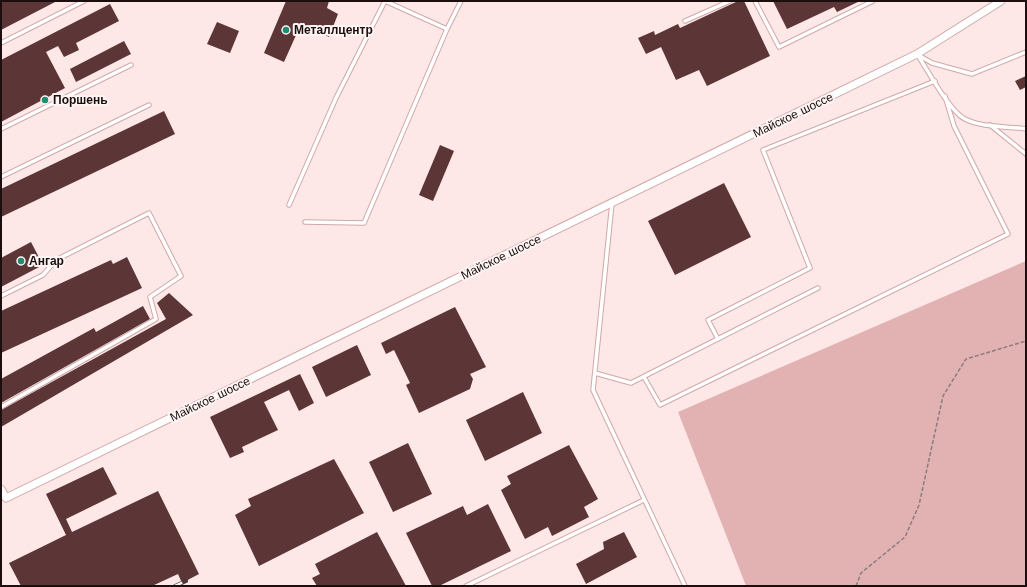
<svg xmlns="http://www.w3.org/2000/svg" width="1027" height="587" viewBox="0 0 1027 587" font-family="'Work Sans',sans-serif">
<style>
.built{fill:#fde8e7}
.forest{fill:#e2b1b1}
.building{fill:#5c3536}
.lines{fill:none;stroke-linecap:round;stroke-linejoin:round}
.service-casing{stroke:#d1a8a8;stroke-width:5.5}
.minor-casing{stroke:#d1a8a8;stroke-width:9}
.path{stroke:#897e7e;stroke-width:1.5;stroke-dasharray:4 2;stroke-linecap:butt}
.service{stroke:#fff;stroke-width:3.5}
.minor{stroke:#fff;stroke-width:7}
.rail-casing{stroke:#463939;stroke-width:4}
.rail{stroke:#fdf4f4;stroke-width:2.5;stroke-dasharray:8;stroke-linecap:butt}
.poi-dot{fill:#1d8e6f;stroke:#fdf4f4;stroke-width:1.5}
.labels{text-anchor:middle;stroke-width:4;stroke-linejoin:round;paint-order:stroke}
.poi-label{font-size:12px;font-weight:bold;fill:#1c0e0e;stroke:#fdf4f4;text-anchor:start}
.street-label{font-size:12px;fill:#1c0e0e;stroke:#fdf4f4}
</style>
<rect width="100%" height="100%" fill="#fdf4f4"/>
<polygon class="built" points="1,1 1026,1 1026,265 678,412 746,586 1,586"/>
<polygon class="forest" points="1026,261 1026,586 746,586 678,412"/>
<g class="building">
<polygon points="4,1 57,1 1,30 1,3"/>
<polygon points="286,1 329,1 327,8 338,14 329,37 301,24 284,62 264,53"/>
<polygon points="738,1 744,1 770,56 707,86 699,70 676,80 661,47 646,54 638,38 654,31 655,35 678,24 680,28"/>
<polygon points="773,1 860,1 837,12 834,7 787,29"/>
<polygon points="110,4 119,21 76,43 79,50 64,57 58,46 46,52 65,88 1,122 1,60"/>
<polygon points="217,22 239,31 230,53 207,44"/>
<polygon points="124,41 131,54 76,82 70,69"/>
<polygon points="1026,76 1026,87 1020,90 1015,81"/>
<polygon points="164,111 175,134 1,217 1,189"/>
<polygon points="440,145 454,151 433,201 419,195"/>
<polygon points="724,183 751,237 675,275 648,221"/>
<polygon points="31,242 43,265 1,287 1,258"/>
<polygon points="127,257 142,288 1,353 1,311 111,260 113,264"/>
<polygon points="169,293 193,315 1,427 1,410 166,319 157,303"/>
<polygon points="143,306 150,319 1,403 1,379 94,328 96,332"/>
<polygon points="455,307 486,367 470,374 473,379 470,389 419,413 406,385 410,383 394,350 386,354 381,343"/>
<polygon points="357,345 371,375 326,397 312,367"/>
<polygon points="300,374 314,403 299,411 289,390 264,402 278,430 242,447 244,452 230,458 210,417"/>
<polygon points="523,392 542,433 485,461 466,420"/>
<polygon points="408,443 432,494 393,512 369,462"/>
<polygon points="569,445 598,499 584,507 589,517 552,536 548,527 525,539 501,490 511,484 507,476"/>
<polygon points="334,459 364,513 259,566 235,515 251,506 248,499"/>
<polygon points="103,467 117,494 66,519 72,532 158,491 199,574 182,583 178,574 152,586 21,586 9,563 66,535 46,494"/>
<polygon points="488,504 511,551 439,586 432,586 406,533 463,506 467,515"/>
<polygon points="377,532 406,586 317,586 312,578 320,574 315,564"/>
<polygon points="624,532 637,557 586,584 576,564 604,549 603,542"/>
</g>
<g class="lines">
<g class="service-casing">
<g id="service">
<polyline points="385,1 447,29"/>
<polyline points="755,1 779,47 873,1"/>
<polyline points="685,21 730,1"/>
<polyline points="1,43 84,1"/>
<path d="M917,54C927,69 950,112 965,119C983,128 1007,126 1026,129"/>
<polyline points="918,55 932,63 972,74 1026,52"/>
<polyline points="990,125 1026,154"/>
<polyline points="1,129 131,65"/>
<polyline points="1,177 149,105"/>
<polyline points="612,203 593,390 685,586"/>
<polyline points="289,205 336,98 385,1"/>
<polyline points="305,222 364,223 447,29 461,1"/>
<polyline points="1,296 43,275 56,260 149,213 181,276 150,297 156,319 1,407"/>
<polyline points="718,339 708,320 810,268 763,150 935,81"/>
<polyline points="595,373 631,383 818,288"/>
<polyline points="644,377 660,405 1008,234 954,126 945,96"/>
<polyline points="466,586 644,500"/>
</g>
</g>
<g class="minor-casing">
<polyline id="minor" points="1,489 6,498 917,54 1001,1"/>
</g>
<polyline class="path" points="856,586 861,573 905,537 919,505 943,396 966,359 1026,341"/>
<use href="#service" class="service"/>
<use href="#minor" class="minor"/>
<g class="rail-casing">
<polyline id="rail" points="175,586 186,581"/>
</g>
<use href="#rail" class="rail"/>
</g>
<g class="poi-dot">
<circle cx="286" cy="30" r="4"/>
<circle cx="45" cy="100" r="4"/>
<circle cx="21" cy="261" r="4"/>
</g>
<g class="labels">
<g class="poi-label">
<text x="294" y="34">Металлцентр</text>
<text x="53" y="104">Поршень</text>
<text x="29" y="265">Ангар</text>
</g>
<g class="street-label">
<text transform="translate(793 115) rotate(-26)" y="4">Майское шоссе</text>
<text transform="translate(501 257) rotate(-26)" y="4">Майское шоссе</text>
<text transform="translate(210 399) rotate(-26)" y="4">Майское шоссе</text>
</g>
</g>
<rect width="1027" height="587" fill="none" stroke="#1c0e0e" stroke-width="4"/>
</svg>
